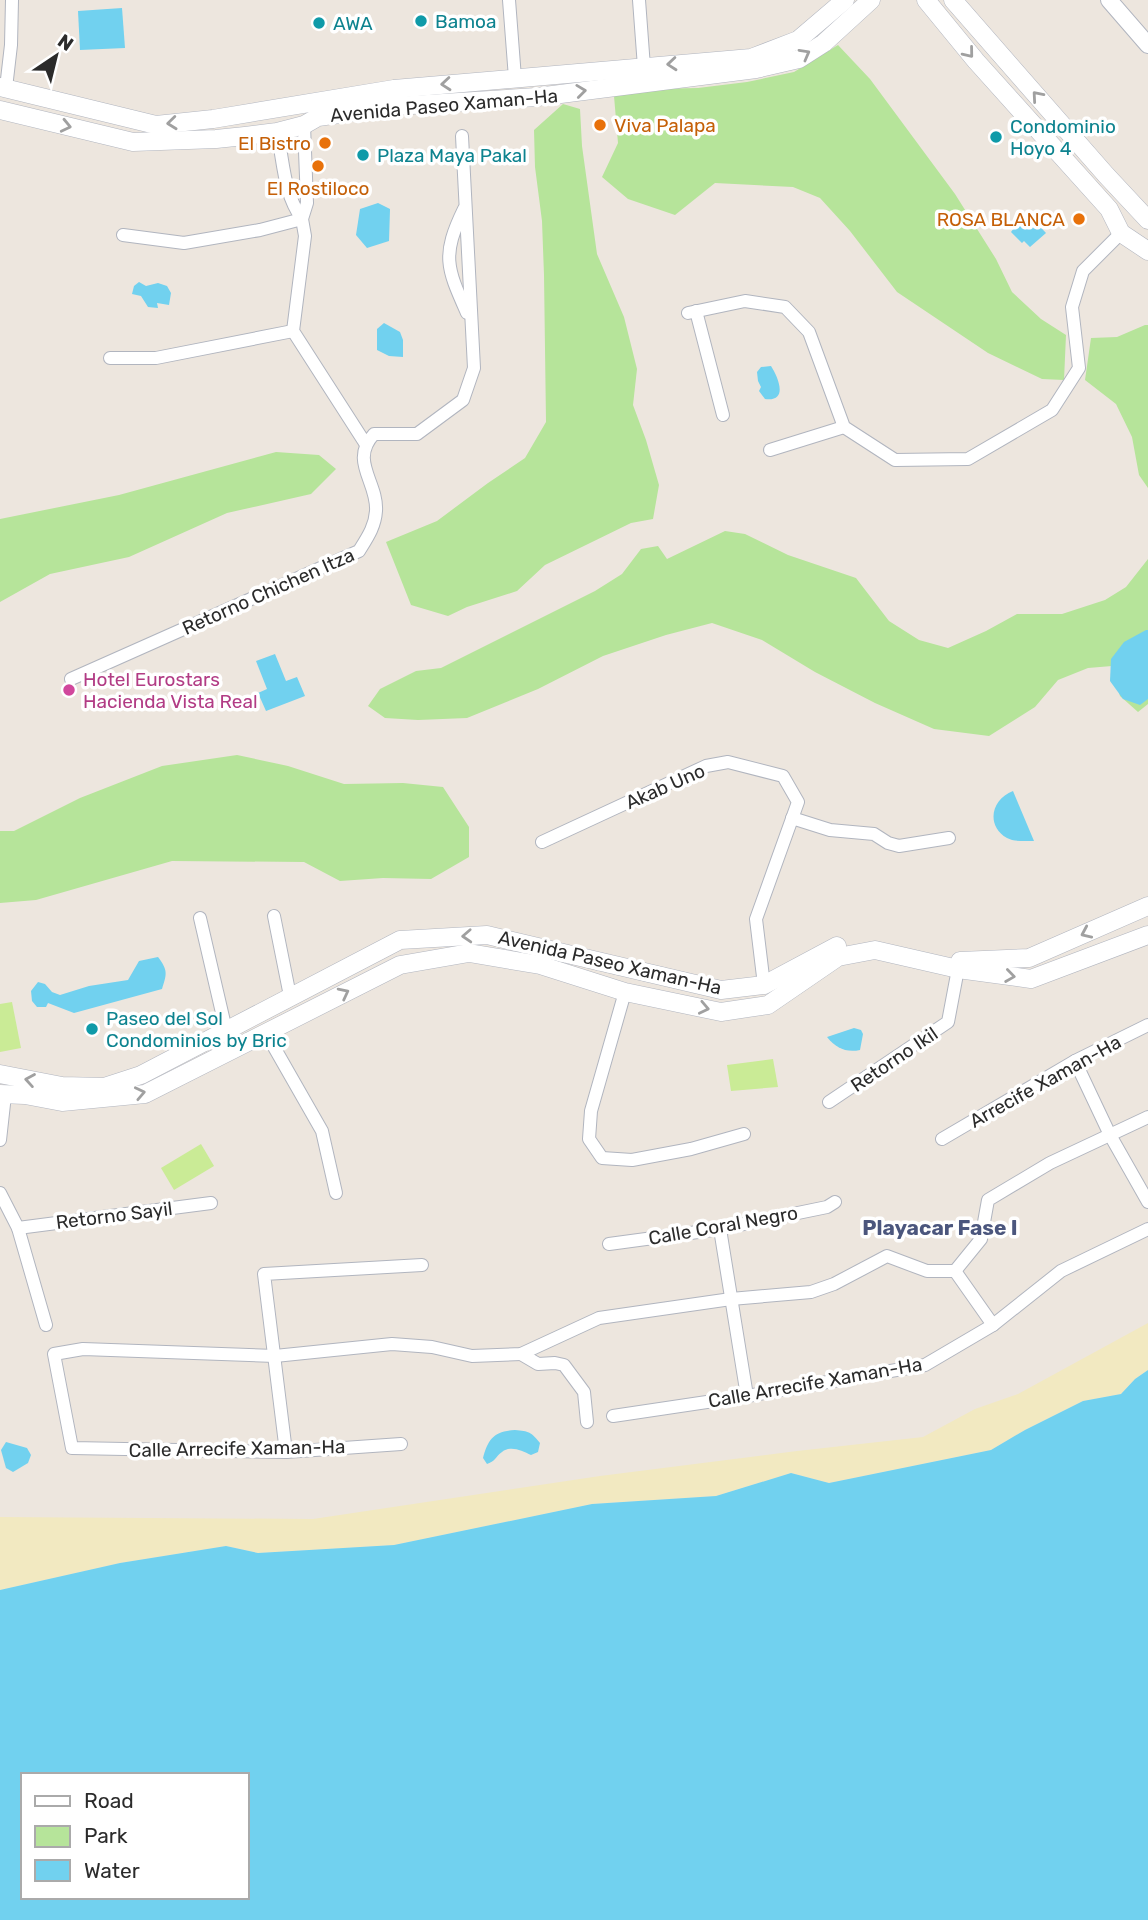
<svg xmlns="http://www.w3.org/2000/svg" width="1148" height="1920" viewBox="0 0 1148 1920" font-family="Rubik,sans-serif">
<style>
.green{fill:#b6e49a}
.sand{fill:#f2e9c1}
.pitch{fill:#caeb96}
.water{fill:#71d1ef;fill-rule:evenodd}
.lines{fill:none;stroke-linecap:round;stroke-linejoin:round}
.minor-casing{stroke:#b1b5bf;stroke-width:14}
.tertiary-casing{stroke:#b1b5bf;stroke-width:18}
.secondary-casing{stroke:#b1b5bf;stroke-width:19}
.minor{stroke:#fff;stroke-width:12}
.tertiary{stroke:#fff;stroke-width:16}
.secondary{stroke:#fff;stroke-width:18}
.oneway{stroke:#a0a0a0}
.culture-dot{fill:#0f9aa8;stroke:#fff;stroke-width:2.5}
.food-dot{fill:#e8710a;stroke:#fff;stroke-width:2.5}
.hotel-dot{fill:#d1479c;stroke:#fff;stroke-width:2.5}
.labels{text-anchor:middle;stroke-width:7;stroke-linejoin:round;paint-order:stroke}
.culture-label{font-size:19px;fill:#0d838f;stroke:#fff;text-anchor:start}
.street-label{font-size:19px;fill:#2b2b2b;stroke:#fff}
.food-label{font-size:19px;fill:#c56008;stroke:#fff;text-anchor:end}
.hotel-label{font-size:19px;fill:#b23c85;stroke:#fff;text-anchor:start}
.neighbourhood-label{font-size:21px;font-weight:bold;fill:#4b567d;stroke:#fff}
</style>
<rect width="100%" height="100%" fill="#ede6de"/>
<g class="green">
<polygon points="838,45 870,79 955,194 996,259 1012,292 1041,319 1066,335 1064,380 1042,379 988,353 897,292 850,231 820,198 793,187 715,183 675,215 628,199 602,177 618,143 614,96 653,89 698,88 747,82 794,72"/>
<polygon points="563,104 580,109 582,146 597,254 624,317 637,369 633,405 646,440 659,485 653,519 631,523 545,565 517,591 467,607 448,616 411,605 386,542 437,521 488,483 525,458 546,422 544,275 542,221 535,167 534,130"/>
<polygon points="1145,325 1148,325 1148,488 1139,475 1132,437 1116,404 1085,380 1091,338 1117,337"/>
<polygon points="276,452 319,455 336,469 311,494 227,513 129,557 50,574 0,602 0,519 119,495"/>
<polygon points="725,531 745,534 788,555 856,578 889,621 919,640 948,648 986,631 1017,614 1062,614 1105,600 1126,587 1148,559 1148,704 1138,712 1120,696 1112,666 1088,668 1058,680 1035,707 989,736 934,729 875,703 815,672 762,640 712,623 666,635 603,656 538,689 467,718 418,720 385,718 368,706 380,689 416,671 441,668 595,591 622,574 641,549 658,546 667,559"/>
<polygon points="237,755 288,766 344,784 403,783 443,787 469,827 469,857 431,879 383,878 340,881 304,862 172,861 36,900 0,903 0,831 14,831 80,798 162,766"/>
</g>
<polygon class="sand" points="1148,1323 1148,1370 1135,1379 1121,1394 1083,1401 1025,1430 991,1450 829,1483 791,1473 716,1496 592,1504 394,1545 258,1553 226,1546 120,1563 0,1590 0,1517 313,1519 600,1476 797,1451 923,1437 975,1409 1018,1394"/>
<g class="pitch">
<polygon points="12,1002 21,1048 0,1052 0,1004"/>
<polygon points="773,1059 778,1087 731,1091 727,1065"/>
<polygon points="201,1144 214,1166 174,1190 161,1168"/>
</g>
<g class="water">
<polygon points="122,8 125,48 80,50 78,11"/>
<polygon points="378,203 390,209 389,241 367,248 356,235 360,209"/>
<polygon points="1026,212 1046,233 1030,247 1024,241 1022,243 1011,232 1014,228 1013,224"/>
<polygon points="139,282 146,286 158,283 167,286 171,293 169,305 157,303 158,308 148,307 141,296 132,294 134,286"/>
<polygon points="384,323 400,332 403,340 403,357 389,356 377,350 377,329"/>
<path d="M771,366C778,377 789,402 765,399L759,391L761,387L758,381L757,372L761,367Z"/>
<polygon points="1146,630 1148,630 1148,699 1140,705 1123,699 1110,681 1111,659 1124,642"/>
<polygon points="275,654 286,681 297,677 305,696 266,711 258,693 267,689 256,661"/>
<path d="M1013,791L1034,841C1026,841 1014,842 1007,838C985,825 992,799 1013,791Z"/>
<path d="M158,957C168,970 167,974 162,989L74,1013L48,1003L46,1007H37L32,1001L31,991L38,982L45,984L52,992L60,995L89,986L128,980L139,961Z"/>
<path d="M854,1028L861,1030L863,1034L860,1050C846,1053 836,1048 827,1037Z"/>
<path d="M1148,1370V1920H0V1590L120,1563L226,1546L258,1553L394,1545L592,1504L716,1496L791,1473L829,1483L991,1450L1025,1430L1083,1401L1121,1394L1135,1379ZM23,1775H247V1897H23Z"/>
<path d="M515,1430C529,1431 531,1432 540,1443L538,1452L531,1455C522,1451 511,1445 502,1452C495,1457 496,1461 487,1464L483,1458C488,1439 494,1431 515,1430Z"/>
<polygon points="6,1442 27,1448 31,1455 28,1463 13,1472 6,1468 1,1450"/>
</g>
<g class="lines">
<g class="minor-casing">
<g id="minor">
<polyline points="509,0 515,78"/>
<polyline points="639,0 644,67"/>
<polyline points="6,88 11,45 12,0"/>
<polyline points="304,125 307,203 302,219 305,236 293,331 365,443"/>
<path d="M277,132C284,163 283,192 302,219"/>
<path d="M464,209C441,256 447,268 467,313"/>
<polyline points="123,235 184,243 260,230 302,219"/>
<polyline points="696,311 723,415"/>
<polyline points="688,313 745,301 785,307 809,332 844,427 895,460 968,459 1052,410 1079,368 1072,307 1083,271 1121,233"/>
<polyline points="110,358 156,358 293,331"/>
<polyline points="770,450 844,427"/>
<path d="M71,679L359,551C367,538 375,527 376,511C378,482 349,461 374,434H417L463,400L474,368L462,136"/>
<polyline points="792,818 830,830 874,834 888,843 899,846 949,838"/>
<polyline points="542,842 706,766 728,762 783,776 798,802 756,919 764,985"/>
<polyline points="274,916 289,991 289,998"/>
<polyline points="200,918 226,1030"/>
<polyline points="625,992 591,1111 589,1139 602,1158 632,1160 691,1149 744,1134"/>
<polyline points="266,1033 322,1131 336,1193"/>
<polyline points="1075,1061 1110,1135 1148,1202"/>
<polyline points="829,1102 948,1022 958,969"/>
<polyline points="942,1139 1075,1061 1148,1025"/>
<polyline points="0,1140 5,1095"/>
<polyline points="0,1193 18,1228 46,1325"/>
<polyline points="18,1228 211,1203"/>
<polyline points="720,1229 747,1396"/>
<polyline points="609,1244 720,1229 827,1207 835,1202"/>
<polyline points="955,1271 993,1325"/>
<polyline points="521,1354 538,1364 555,1363 564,1365 584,1392 587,1422"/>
<polyline points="613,1416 747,1396 925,1365 993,1325 1061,1271 1148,1229"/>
<polyline points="401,1444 286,1452 72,1448 54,1354 83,1349 275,1356 392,1344 432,1347 472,1356 521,1354 599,1318 731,1299 811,1292 834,1284 887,1256 927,1271 955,1271 981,1239 988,1200 1050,1163 1148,1117"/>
<polyline points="286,1452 264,1274 422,1265"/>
</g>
</g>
<g class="tertiary-casing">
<polyline id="tertiary" points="1109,0 1148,45"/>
</g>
<g class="secondary-casing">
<g id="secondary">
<polyline points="926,0 976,61 1109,209 1121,233 1148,251"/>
<polyline points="953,0 1106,175 1148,220"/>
<polyline points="0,87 156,125 213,119 394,89 751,58 798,40 845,0"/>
<polyline points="0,110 133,142 216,139 245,136 277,132 304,125 318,117 396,106 537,97 756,69 799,59 824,43 871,0"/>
<polyline points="960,961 1029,958 1148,906"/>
<polyline points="0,1074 62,1086 104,1087 141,1075 400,940 487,935 721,990 764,985 837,946"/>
<polyline points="0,1094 25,1095 62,1102 145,1094 400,965 469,953 540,965 625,992 721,1012 768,1005 838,957 875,950 958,969 1031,979 1148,935"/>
</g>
</g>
<use href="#minor" class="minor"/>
<use href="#tertiary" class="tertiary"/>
<use href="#secondary" class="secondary"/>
</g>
<defs><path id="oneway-chevron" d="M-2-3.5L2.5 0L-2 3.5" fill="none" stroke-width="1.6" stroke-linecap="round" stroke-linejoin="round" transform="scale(1.75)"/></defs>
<g class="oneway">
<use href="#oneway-chevron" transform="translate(969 53) rotate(51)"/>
<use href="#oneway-chevron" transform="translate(805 54) rotate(-29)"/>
<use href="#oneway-chevron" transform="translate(672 64) rotate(175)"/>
<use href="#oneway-chevron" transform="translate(446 84) rotate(175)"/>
<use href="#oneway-chevron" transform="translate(581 91) rotate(-7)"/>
<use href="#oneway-chevron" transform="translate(1037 96) rotate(-131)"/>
<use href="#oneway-chevron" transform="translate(172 123) rotate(174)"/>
<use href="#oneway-chevron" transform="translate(66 126) rotate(13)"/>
<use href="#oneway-chevron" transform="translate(1086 933) rotate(156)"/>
<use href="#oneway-chevron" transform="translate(467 936) rotate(177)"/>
<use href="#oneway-chevron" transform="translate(1010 976) rotate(8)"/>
<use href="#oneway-chevron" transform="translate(344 993) rotate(-27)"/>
<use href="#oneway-chevron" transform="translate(704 1008) rotate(12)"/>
<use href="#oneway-chevron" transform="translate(30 1080) rotate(-170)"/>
<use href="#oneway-chevron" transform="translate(140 1093) rotate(-12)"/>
</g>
<g class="culture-dot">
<circle cx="421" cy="21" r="7"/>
<circle cx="319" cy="23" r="7"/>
<circle cx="996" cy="137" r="7"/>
<circle cx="363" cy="155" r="7"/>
<circle cx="92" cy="1029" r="7"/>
</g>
<g class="food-dot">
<circle cx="600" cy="125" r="7"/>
<circle cx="325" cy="143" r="7"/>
<circle cx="318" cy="166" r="7"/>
<circle cx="1079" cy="219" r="7"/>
</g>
<circle class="hotel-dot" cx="69" cy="690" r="7"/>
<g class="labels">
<g class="culture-label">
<text x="435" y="28">Bamoa</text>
<text x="333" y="30">AWA</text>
<text x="1010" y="133">Condominio<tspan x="1010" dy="22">Hoyo 4</tspan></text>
<text x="377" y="162">Plaza Maya Pakal</text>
<text x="106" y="1025">Paseo del Sol<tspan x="106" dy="22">Condominios by Bric</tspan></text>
</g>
<g class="street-label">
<text transform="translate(444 105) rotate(-5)" y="7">Avenida Paseo Xaman-Ha</text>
<text transform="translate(268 591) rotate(-24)" y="7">Retorno Chichen Itza</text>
<text transform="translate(665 786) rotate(-24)" y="7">Akab Uno</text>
<text transform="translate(610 962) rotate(13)" y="7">Avenida Paseo Xaman-Ha</text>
<text transform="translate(894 1059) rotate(-34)" y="7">Retorno Ikil</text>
<text transform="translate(1045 1081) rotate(-29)" y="7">Arrecife Xaman-Ha</text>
<text transform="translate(114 1215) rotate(-7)" y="7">Retorno Sayil</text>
<text transform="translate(723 1225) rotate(-10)" y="7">Calle Coral Negro</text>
<text transform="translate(815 1382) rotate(-10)" y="7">Calle Arrecife Xaman-Ha</text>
<text transform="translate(237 1448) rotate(-1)" y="7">Calle Arrecife Xaman-Ha</text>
</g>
<g class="food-label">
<text x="614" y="132" text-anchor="start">Viva Palapa</text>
<text x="311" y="150">El Bistro</text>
<text x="318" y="195" text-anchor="middle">El Rostiloco</text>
<text x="1065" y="226">ROSA BLANCA</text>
</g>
<g class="hotel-label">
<text x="83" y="686">Hotel Eurostars<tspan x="83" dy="22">Hacienda Vista Real</tspan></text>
</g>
<g class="neighbourhood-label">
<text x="940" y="1235">Playacar Fase I</text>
</g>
</g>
<rect x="21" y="1773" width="228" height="126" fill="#ffffff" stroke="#aaaaaa" stroke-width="2"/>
<rect x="35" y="1796" width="35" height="10" fill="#ffffff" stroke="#aaaaaa" stroke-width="2"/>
<text x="84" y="1808" font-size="21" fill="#2b2b2b">Road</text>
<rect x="35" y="1826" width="35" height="21" fill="#b6e49a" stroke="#aaaaaa" stroke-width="2"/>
<text x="84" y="1843" font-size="21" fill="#2b2b2b">Park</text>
<rect x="35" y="1860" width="35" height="21" fill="#71d1ef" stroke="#aaaaaa" stroke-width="2"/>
<text x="84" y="1878" font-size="21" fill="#2b2b2b">Water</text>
<g transform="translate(56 56) rotate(35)" stroke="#ffffff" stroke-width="5" paint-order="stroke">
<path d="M0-5L12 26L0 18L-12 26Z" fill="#2b2b2b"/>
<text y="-10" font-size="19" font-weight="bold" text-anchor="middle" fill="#2b2b2b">N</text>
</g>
</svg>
